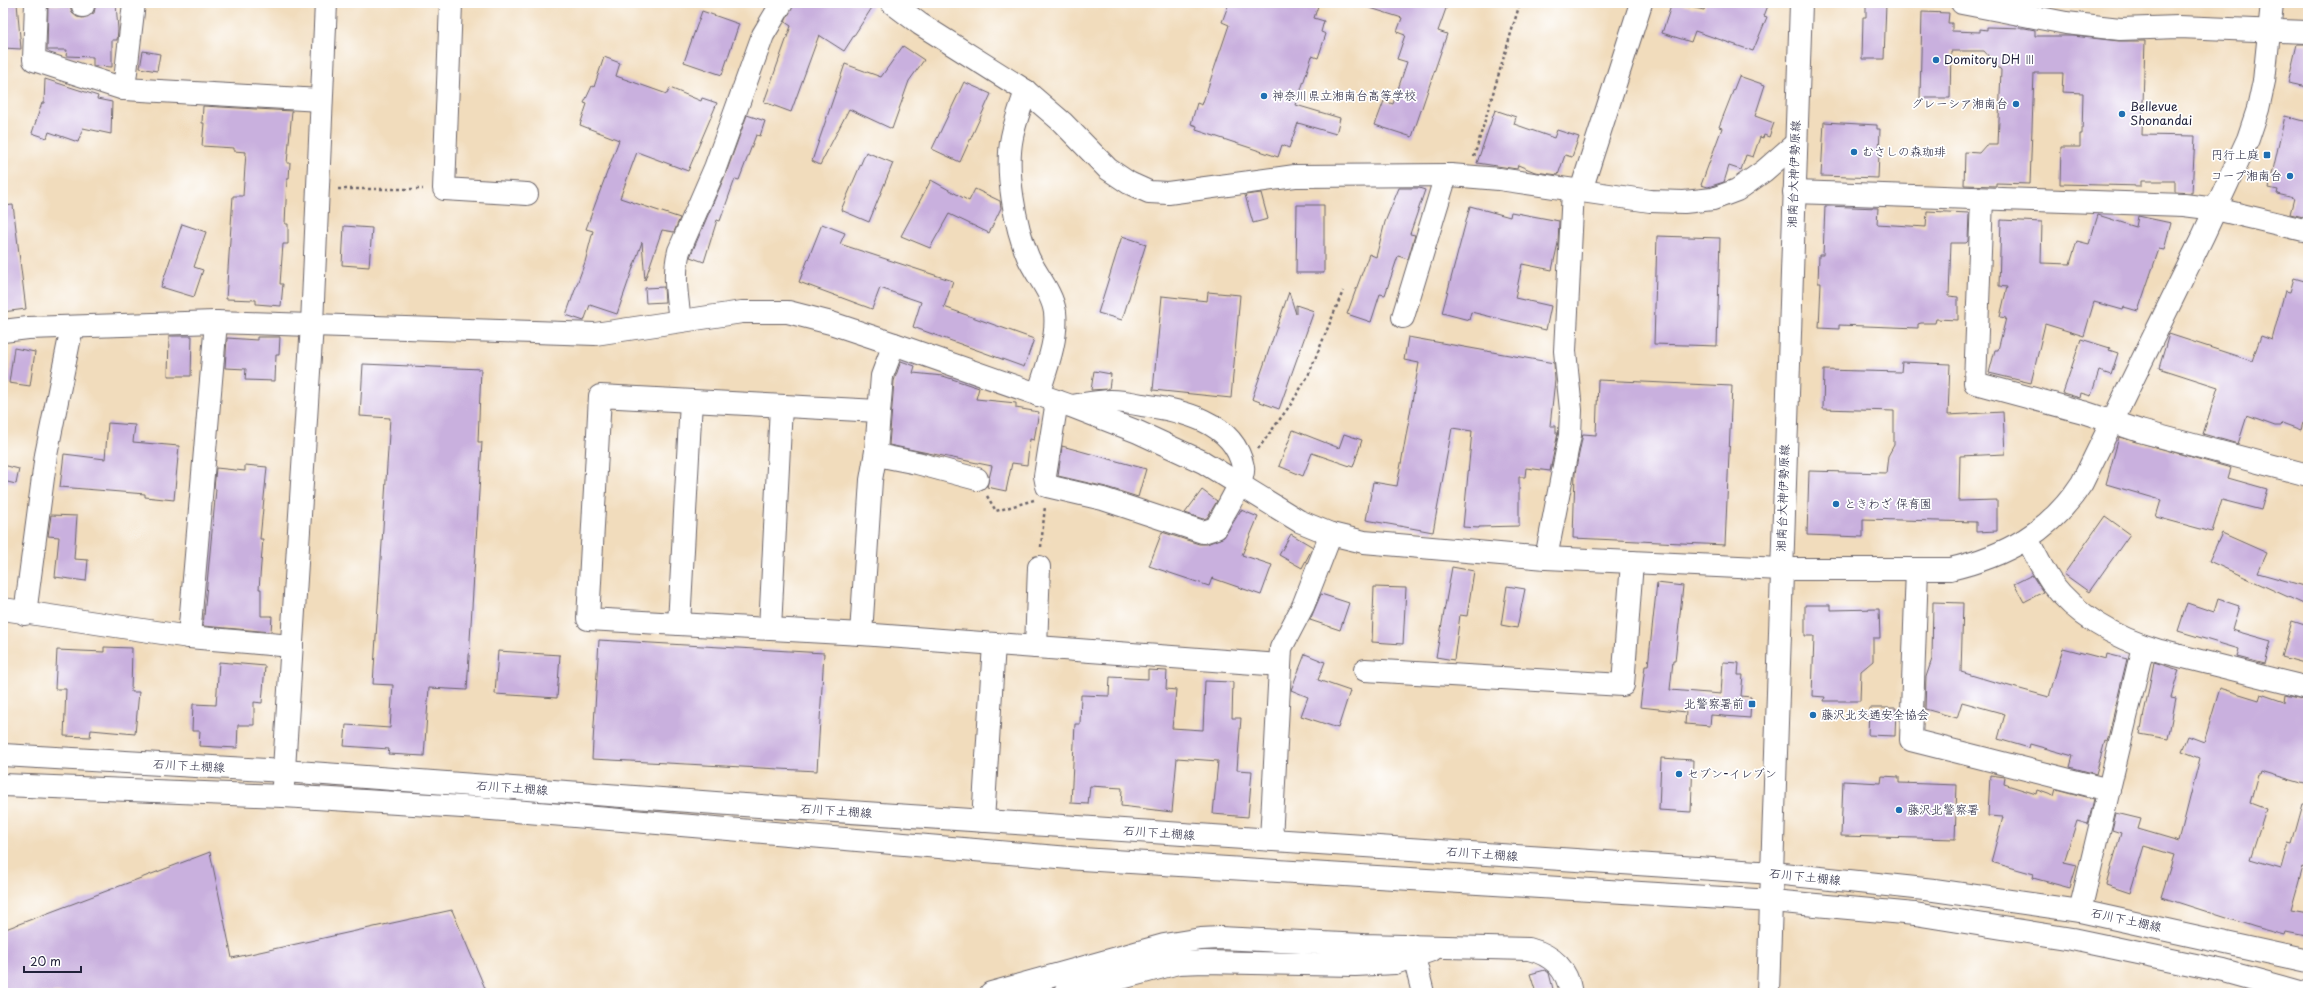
<svg xmlns="http://www.w3.org/2000/svg" width="2311" height="996" viewBox="0 0 2311 996" font-family="'Playpen Sans','Klee One',sans-serif">
<style>
.building{fill:#c9b0de}
.lines{fill:none;stroke-linecap:round;stroke-linejoin:round}
.minor-casing{stroke:#6a6368;stroke-width:24}
.path{stroke:#6a6368;stroke-width:2.5;stroke-dasharray:3 3;stroke-linecap:butt}
.minor{stroke:#fff;stroke-width:22}
.poi-dot{fill:#1f6fb2;stroke:#fff;stroke-width:1.5}
.labels{text-anchor:middle;stroke-width:3.5;stroke-linejoin:round;paint-order:stroke}
.poi-label{font-size:12px;fill:#22223b;stroke:#fff;text-anchor:start}
.street-label{font-size:12px;fill:#22223b;stroke:#fff}
</style>
<rect width="100%" height="100%" fill="#fff"/>
<filter id="ink" filterUnits="userSpaceOnUse"><feTurbulence type="fractalNoise" baseFrequency=".025" numOctaves="2"/><feDisplacementMap in="SourceGraphic" scale="8" xChannelSelector="R" yChannelSelector="G"/><feConvolveMatrix kernelMatrix="1 2 1 2 8 2 1 2 1" color-interpolation-filters="sRGB"/></filter>
<filter id="wash" filterUnits="userSpaceOnUse"><feTurbulence type="fractalNoise" baseFrequency=".012" numOctaves="4" result="noise"/><feDisplacementMap in="SourceGraphic" scale="16" xChannelSelector="R" yChannelSelector="G"/><feGaussianBlur stdDeviation="0.9" result="paint"/><feColorMatrix in="noise" values="0 0 0 0 0 0 0 0 0 0 0 0 0 0 0 0 0 1.4 0 .05"/><feComposite in="paint" operator="in"/></filter>
<g filter="url(#wash)">
<rect width="100%" height="100%" fill="#f1dcbc"/>
<g id="blocks">
<g class="building">
<polygon points="3,3 17,3 21,49 3,48"/>
<polygon points="96,3 116,3 118,30 117,40 112,40 112,67 93,66 93,57 66,56 67,50 47,50 48,5 70,5 72,13 77,17 83,18 94,13"/>
<polygon points="794,3 875,3 844,51 819,35 791,112 764,102 791,26 785,22"/>
<polygon points="1229,3 1319,3 1314,18 1324,21 1321,32 1326,34 1318,58 1312,56 1296,105 1340,118 1336,134 1298,123 1289,148 1282,145 1278,157 1196,130 1197,126 1191,124 1197,103 1202,105 1229,25 1222,22"/>
<polygon points="1364,3 1448,3 1438,31 1447,34 1412,137 1375,125 1384,101 1393,104 1407,62 1397,59 1405,35 1397,32 1402,18 1364,6"/>
<polygon points="1672,3 1704,10 1706,3 1769,3 1764,16 1767,17 1753,51 1695,31 1691,42 1662,33"/>
<polygon points="1866,3 1886,3 1884,59 1862,59 1863,17 1866,17"/>
<polygon points="702,11 739,24 722,75 684,62"/>
<polygon points="1922,12 1949,13 1948,23 1952,23 1952,31 1980,32 1980,29 1987,30 1987,27 2025,28 2035,30 2035,36 2073,36 2119,41 2145,41 2142,135 2195,136 2192,193 2175,192 2175,181 2141,181 2141,186 2060,184 2061,147 2080,147 2080,134 2082,134 2083,93 2062,92 2063,73 2034,73 2030,184 1996,183 1996,186 1964,185 1965,152 1979,153 1986,145 1998,145 2001,70 1984,51 1951,51 1950,98 1920,98"/>
<polygon points="2297,44 2308,44 2308,87 2288,83"/>
<polygon points="903,46 924,60 909,81 892,129 849,109 820,165 812,161 845,64 881,77"/>
<polygon points="143,51 160,54 157,71 140,68"/>
<polygon points="604,57 620,63 616,76 667,94 670,88 701,101 702,98 717,103 688,171 637,152 620,198 680,218 674,232 662,230 645,280 642,242 617,314 590,305 584,321 566,315 585,262 593,231 586,229 619,140 580,125 587,104 584,103 592,86 594,87"/>
<polygon points="1739,76 1765,85 1755,116 1774,123 1769,137 1764,135 1763,138 1760,137 1753,157 1746,155 1741,170 1729,166 1724,182 1708,187 1701,185 1722,128 1719,127"/>
<polygon points="45,79 98,96 97,99 112,102 111,134 83,128 78,142 49,132 47,138 32,133 42,103 44,103"/>
<polygon points="964,82 991,94 960,162 932,149"/>
<polygon points="203,106 292,111 287,163 290,163 289,179 287,179 285,224 288,224 288,244 283,244 280,284 283,284 281,306 256,304 256,300 226,299 233,196 243,196 246,152 234,151 234,148 202,146 204,123 202,123"/>
<polygon points="1495,110 1516,117 1514,124 1554,138 1557,130 1579,137 1572,157 1565,155 1558,175 1535,172 1518,165 1517,169 1477,163"/>
<polygon points="747,115 765,121 760,136 756,135 739,180 735,179 720,221 717,220 704,262 690,257 726,173"/>
<polygon points="2285,116 2308,122 2308,218 2290,214 2294,198 2277,194 2278,190 2269,188"/>
<polygon points="1824,122 1877,125 1877,129 1880,129 1878,178 1821,176"/>
<polygon points="866,152 893,163 869,222 841,210"/>
<polygon points="931,180 969,201 975,189 1000,201 1001,208 989,233 949,214 930,248 901,236"/>
<polygon points="1399,188 1419,188 1425,190 1410,234 1415,235 1408,259 1398,256 1385,295 1380,294 1371,322 1347,314 1369,254 1376,257 1385,222"/>
<polygon points="1261,193 1268,219 1253,223 1245,195"/>
<polygon points="13,205 26,309 3,312 3,206"/>
<polygon points="1297,205 1324,205 1324,273 1296,273"/>
<polygon points="1470,206 1510,217 1511,212 1559,221 1558,243 1552,270 1522,264 1515,298 1551,306 1546,330 1471,312 1469,320 1442,313"/>
<polygon points="1825,206 1878,208 1877,224 1926,227 1927,211 1969,213 1968,241 1966,243 1951,243 1949,296 1958,297 1958,320 1936,319 1935,323 1921,323 1918,324 1918,328 1839,325 1839,329 1819,328 1821,283 1818,283 1819,255 1823,255"/>
<polygon points="2098,215 2136,227 2138,216 2171,223 2164,250 2159,249 2138,311 2124,307 2123,310 2094,302 2084,336 2045,324 2031,383 1989,373 1995,350 1998,350 2006,318 2000,317 2007,287 1999,286 2001,220 2042,222 2041,263 2070,264 2077,241 2089,244"/>
<polygon points="182,224 206,232 194,267 203,270 194,297 161,287"/>
<polygon points="822,224 845,233 840,244 953,281 944,307 1034,339 1024,367 913,327 921,302 880,288 872,309 799,282"/>
<polygon points="344,226 372,228 369,267 342,265"/>
<polygon points="1122,236 1146,244 1122,320 1098,313"/>
<polygon points="1657,236 1720,238 1717,346 1654,344"/>
<polygon points="2294,278 2308,282 2308,425 2303,423 2301,430 2282,423 2281,426 2275,426 2247,416 2238,444 2203,434 2218,387 2159,368 2169,334 2252,361 2261,336 2272,340 2285,291 2290,292"/>
<polygon points="664,287 665,302 646,303 645,288"/>
<polygon points="1208,292 1240,295 1231,398 1153,390 1162,296 1207,301"/>
<polygon points="1289,292 1296,314 1296,305 1314,311 1279,409 1252,399"/>
<polygon points="169,336 192,336 191,376 168,376"/>
<polygon points="257,337 280,337 279,355 276,355 275,381 245,380 246,369 225,368 227,338 257,340"/>
<polygon points="1408,337 1554,363 1555,380 1550,426 1556,426 1556,433 1558,433 1550,471 1526,468 1525,477 1519,477 1519,526 1479,527 1479,528 1463,527 1472,431 1452,428 1433,532 1366,520 1373,482 1397,486 1419,363 1404,360"/>
<polygon points="2081,339 2110,348 2109,350 2118,353 2111,375 2099,371 2091,396 2081,393 2080,398 2063,393"/>
<polygon points="14,348 35,352 30,386 9,383"/>
<polygon points="901,361 915,366 913,373 943,376 979,388 976,399 1016,403 1016,408 1039,412 1034,440 1030,439 1027,465 1012,463 1006,491 987,487 992,466 889,445 894,381"/>
<polygon points="1902,362 1950,364 1948,415 2003,412 2005,454 1960,456 1959,501 1997,500 1997,531 1976,532 1976,522 1863,519 1863,537 1807,535 1809,471 1886,473 1888,456 1894,445 1894,411 1823,409 1824,370 1901,372"/>
<polygon points="363,364 481,369 478,442 482,442 467,690 429,688 424,756 388,754 389,749 344,746 346,725 390,728 393,685 373,684 390,418 360,416"/>
<polygon points="1094,371 1111,374 1109,389 1091,390"/>
<polygon points="1598,380 1732,386 1725,545 1573,538 1575,473 1583,434 1596,435"/>
<polygon points="108,423 135,425 133,442 179,446 174,500 145,497 145,494 60,487 64,454 105,459"/>
<polygon points="1293,430 1339,448 1344,434 1362,440 1353,467 1312,453 1303,476 1279,466"/>
<polygon points="2119,437 2231,468 2228,478 2267,489 2261,510 2222,500 2212,532 2156,517 2161,500 2106,484"/>
<polygon points="1062,446 1146,469 1138,497 1106,487 1058,476"/>
<polygon points="3,465 19,469 16,484 3,481"/>
<polygon points="245,465 267,467 260,539 263,539 259,589 261,589 261,616 272,616 271,632 203,626 216,489 214,488 216,468 245,471"/>
<polygon points="1202,490 1217,501 1207,518 1203,519 1185,513"/>
<polygon points="1241,510 1258,517 1242,555 1272,565 1261,595 1212,578 1209,586 1149,566 1162,532 1199,544 1207,544 1224,537"/>
<polygon points="51,515 77,516 74,559 88,560 86,581 55,577 59,537 48,536"/>
<polygon points="2105,516 2130,534 2089,592 2064,574"/>
<polygon points="2222,533 2267,553 2258,573 2308,587 2308,606 2209,561"/>
<polygon points="1291,534 1313,547 1302,568 1279,555"/>
<polygon points="1452,567 1474,571 1467,616 1460,615 1454,660 1436,657"/>
<polygon points="2032,575 2043,592 2024,602 2014,584"/>
<polygon points="1657,583 1683,586 1675,661 1673,661 1670,690 1721,694 1723,662 1739,663 1738,675 1743,675 1741,696 1751,697 1750,718 1711,715 1710,726 1685,724 1686,712 1640,707 1645,666 1648,666"/>
<polygon points="1507,586 1525,589 1517,628 1501,625"/>
<polygon points="1374,587 1406,588 1403,644 1372,642"/>
<polygon points="1321,594 1349,603 1340,630 1310,620"/>
<polygon points="2218,599 2239,606 2232,630 2271,641 2265,664 2237,657 2239,649 2178,631 2187,603 2214,612"/>
<polygon points="1933,602 1963,603 1961,672 1991,681 2049,697 2063,648 2106,659 2107,654 2127,659 2107,742 2105,741 2096,774 2070,767 2073,756 2030,744 2029,748 1998,739 2005,714 1962,702 1957,718 1925,709 1926,677 1932,659"/>
<polygon points="1805,605 1830,605 1830,610 1879,609 1880,638 1873,638 1873,661 1861,671 1860,701 1824,701 1825,697 1812,696 1814,636 1805,636"/>
<polygon points="2292,621 2308,626 2308,664 2282,657"/>
<polygon points="599,640 824,653 817,771 592,759"/>
<polygon points="104,647 132,648 131,692 139,692 135,734 91,730 90,737 64,736 66,689 55,689 57,650 104,652"/>
<polygon points="498,651 560,655 557,698 495,694"/>
<polygon points="1305,654 1325,662 1318,680 1350,691 1338,728 1301,716 1308,697 1291,690"/>
<polygon points="219,662 265,666 262,703 254,702 254,725 238,725 237,748 199,746 200,731 192,731 193,704 216,705"/>
<polygon points="2154,662 2179,670 2171,697 2176,698 2168,739 2140,734"/>
<polygon points="1148,670 1167,671 1166,689 1176,690 1172,728 1203,730 1205,681 1233,682 1232,718 1241,718 1237,770 1252,771 1248,817 1213,814 1218,761 1177,758 1172,812 1121,806 1122,788 1090,786 1088,804 1071,803 1075,724 1080,724 1081,695 1109,696 1110,677 1148,679"/>
<polygon points="2220,688 2259,700 2261,694 2284,702 2285,695 2308,700 2308,785 2261,771 2260,774 2258,774 2250,803 2266,809 2250,859 2281,868 2288,843 2292,844 2303,804 2308,804 2308,869 2303,867 2291,910 2308,913 2306,936 2286,932 2285,935 2255,927 2161,897 2174,855 2144,846 2130,893 2106,885 2121,833 2112,830 2116,813 2141,819 2138,829 2179,841 2200,758 2182,751 2188,736 2204,742"/>
<polygon points="1869,708 1896,708 1895,736 1868,735"/>
<polygon points="1661,758 1693,760 1691,812 1659,810"/>
<polygon points="1990,775 2005,777 2004,784 2036,794 2037,790 2054,796 2056,789 2094,799 2088,824 2077,821 2064,862 2077,865 2070,888 2033,878 2034,874 1991,862 2003,817 1988,816"/>
<polygon points="1882,776 1899,777 1899,783 1957,785 1955,839 1841,836 1843,781 1881,783"/>
<polygon points="210,852 232,958 452,910 487,993 3,993 3,930"/>
<polygon points="1545,970 1549,973 1554,993 1536,993 1530,974"/>
</g>
</g>
</g>
<g filter="url(#ink)">
<use href="#blocks" fill-opacity="0" stroke="#6a6368" stroke-width="1"/>
<g class="lines">
<g class="minor-casing">
<g id="minor">
<polyline points="36,3 34,60 124,89"/>
<polyline points="134,3 124,89 321,100"/>
<polyline points="451,3 444,189 527,194"/>
<polyline points="892,3 920,24 1026,91 1062,122 1108,169 1129,183 1149,192 1168,193 1295,176 1451,175 1499,179 1650,201 1684,202 1713,199 1737,190 1764,171 1795,144"/>
<polyline points="1962,3 2066,23 2120,29 2179,27 2308,32"/>
<polyline points="83,6 83,3"/>
<path d="M1026,91C1021,106 1015,122 1012,137C1005,171 1015,226 1028,257C1036,275 1052,292 1055,312C1058,340 1046,369 1038,395"/>
<polyline points="1583,191 1584,181 1641,3"/>
<polyline points="1794,192 2184,205 2216,209 2308,231"/>
<polyline points="1982,199 1975,383 2083,412 2140,431 2308,475"/>
<polyline points="1403,317 1446,175"/>
<path d="M680,320C677,297 673,274 679,251L715,168L763,35L782,3"/>
<path d="M3,331L28,328L216,322L595,334L742,312H788L831,323L894,344L1071,406L1138,432L1203,462L1299,521L1331,534L1364,542L1546,558L1781,569H1950C2006,556 2050,532 2082,483L2203,236L2248,139L2258,109L2264,81L2272,3"/>
<polyline points="894,344 882,376 876,451 882,456 917,463 977,479"/>
<path d="M1057,401L1045,476L1047,486L1103,499L1203,532L1216,528C1222,515 1246,480 1243,467C1234,421 1180,410 1142,405C1132,403 1121,401 1111,401C1098,401 1085,404 1072,406"/>
<polyline points="878,411 600,396 588,619 861,634 1280,665"/>
<path d="M2027,539C2035,553 2042,569 2051,582C2078,617 2118,639 2160,651L2308,688"/>
<polyline points="1546,558 1570,435 1571,410 1565,351 1573,190"/>
<polyline points="1917,569 1911,740 2109,790"/>
<polyline points="3,609 189,637 292,646"/>
<polyline points="25,614 46,455 72,327"/>
<polyline points="679,624 691,401"/>
<polyline points="770,629 781,406"/>
<polyline points="861,634 871,480 876,451"/>
<polyline points="189,637 216,322"/>
<polyline points="1036,647 1039,567"/>
<polyline points="1365,670 1623,685 1632,562"/>
<polyline points="3,755 284,771 729,804 1773,873 1934,890 2080,911 2308,961"/>
<polyline points="3,785 283,796 479,808 1081,859 1772,901 1915,914 2072,939 2224,971 2304,993"/>
<polyline points="283,785 312,324 326,3"/>
<polyline points="983,821 994,644"/>
<polyline points="1271,840 1281,648 1303,606 1331,534"/>
<polyline points="2080,911 2143,646"/>
<polyline points="1411,945 1423,993"/>
<path d="M991,993L1164,945L1201,939L1220,938L1363,945L1529,949C1552,955 1567,968 1571,993"/>
<polyline points="1065,993 1178,963 1205,962 1355,965 1395,963 1432,950"/>
<polyline points="1768,993 1801,3"/>
</g>
</g>
<g class="path">
<polyline points="1474,157 1520,3"/>
<polyline points="338,189 423,189"/>
<polyline points="1258,449 1291,404 1308,376 1343,291"/>
<polyline points="987,496 996,511 1034,500"/>
<polyline points="1041,547 1045,506"/>
</g>
<use href="#minor" class="minor"/>
</g>
</g>
<g class="poi-dot">
<circle cx="1936" cy="60" r="4"/>
<circle cx="1264" cy="96" r="4"/>
<circle cx="2016" cy="104" r="4"/>
<circle cx="2122" cy="114" r="4"/>
<circle cx="1854" cy="152" r="4"/>
<rect x="2263" y="151" width="8" height="8" rx="2"/>
<circle cx="2290" cy="176" r="4"/>
<circle cx="1836" cy="504" r="4"/>
<rect x="1748" y="700" width="8" height="8" rx="2"/>
<circle cx="1813" cy="715" r="4"/>
<circle cx="1679" cy="774" r="4"/>
<circle cx="1899" cy="810" r="4"/>
</g>
<g class="labels">
<g class="poi-label">
<text x="1944" y="64">Domitory DH Ⅲ</text>
<text x="1272" y="100">神奈川県立湘南台高等学校</text>
<text x="2008" y="108" text-anchor="end">グレーシア湘南台</text>
<text x="2130" y="111">Bellevue<tspan x="2130" dy="14">Shonandai</tspan></text>
<text x="1862" y="156">むさしの森珈琲</text>
<text x="2259" y="159" text-anchor="end">円行上庭</text>
<text x="2282" y="180" text-anchor="end">コープ湘南台</text>
<text x="1844" y="508">ときわざ 保育園</text>
<text x="1744" y="708" text-anchor="end">北警察署前</text>
<text x="1821" y="719">藤沢北交通安全協会</text>
<text x="1687" y="778">セブン-イレブン</text>
<text x="1907" y="814">藤沢北警察署</text>
</g>
<g class="street-label">
<text transform="translate(1794 174) rotate(-88)" y="4">湘南台大神伊勢原線</text>
<text transform="translate(1783 498) rotate(-88)" y="4">湘南台大神伊勢原線</text>
<text transform="translate(189 766) rotate(3)" y="4">石川下土棚線</text>
<text transform="translate(512 788) rotate(4)" y="4">石川下土棚線</text>
<text transform="translate(836 811) rotate(4)" y="4">石川下土棚線</text>
<text transform="translate(1159 833) rotate(4)" y="4">石川下土棚線</text>
<text transform="translate(1482 854) rotate(4)" y="4">石川下土棚線</text>
<text transform="translate(1805 877) rotate(6)" y="4">石川下土棚線</text>
<text transform="translate(2126 920) rotate(12)" y="4">石川下土棚線</text>
</g>
</g>
<rect width="2311" height="996" fill="none" stroke="#fff" stroke-width="16"/>
<path d="M24 966v6h57v-6" fill="none" stroke="#22223b" stroke-width="2"/>
<text x="30" y="966" font-size="12" fill="#22223b" stroke="#ffffff" stroke-width="3" paint-order="stroke">20 m</text>
</svg>
